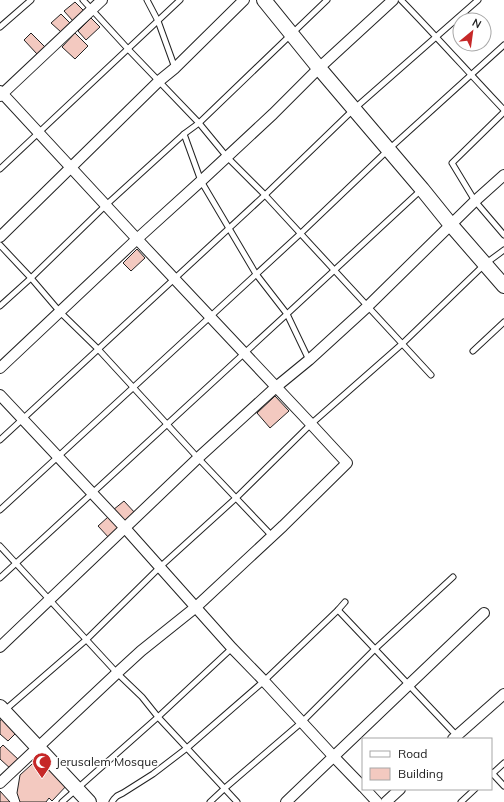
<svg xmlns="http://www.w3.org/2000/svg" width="504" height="802" viewBox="0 0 504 802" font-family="Mulish,sans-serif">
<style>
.building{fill:#f3c9c0;stroke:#222}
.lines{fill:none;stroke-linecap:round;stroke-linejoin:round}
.lane-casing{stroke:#222;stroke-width:7}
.street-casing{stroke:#222;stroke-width:12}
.secondary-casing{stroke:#222;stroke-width:16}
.lane{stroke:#fff;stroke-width:5}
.street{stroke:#fff;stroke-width:10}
.secondary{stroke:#fff;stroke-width:14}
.labels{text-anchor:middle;stroke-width:3;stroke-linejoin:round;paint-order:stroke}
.poi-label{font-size:12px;fill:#222;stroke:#fff;text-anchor:start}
</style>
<rect width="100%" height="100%" fill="#fff"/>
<g class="building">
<polygon points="75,2 84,11 73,21 64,11"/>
<polygon points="61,14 70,23 61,32 51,23"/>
<polygon points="91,18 100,27 86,40 78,31"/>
<polygon points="31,33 45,47 37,54 24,40"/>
<polygon points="75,33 88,46 75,59 62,47"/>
<polygon points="137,249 145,258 131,271 123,263"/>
<polygon points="275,396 289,411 270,428 257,413"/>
<polygon points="124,501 136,514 126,524 113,510"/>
<polygon points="108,517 120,530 110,539 98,526"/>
<polygon points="2,718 17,732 8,741 0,734 0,721"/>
<polygon points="3,745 20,761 12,770 0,759 0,748"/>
<polygon points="42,755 69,783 52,801 49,798 46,802 20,802 17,793 20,775"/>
<polygon points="0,791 10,802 0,802"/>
</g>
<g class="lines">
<g class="lane-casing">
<g id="lane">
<polyline points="83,0 128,49 199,123 227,157 265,195 431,375"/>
<polyline points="147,0 158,21 175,68"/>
<path d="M401,0C436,36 469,73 504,110"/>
<polyline points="0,27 31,0"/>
<polyline points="504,112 452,163 475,201 504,235"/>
<polyline points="184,134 201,181 256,274 287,314 309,360"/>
<polyline points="0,169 180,0"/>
<polyline points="0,245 31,278 60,312 98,349 198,458 272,536"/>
<polyline points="0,306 31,278 106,205 184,134 199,123 327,0"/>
<polyline points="473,351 504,322"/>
<polyline points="0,440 265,195 354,109 478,0"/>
<polyline points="0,510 300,234 388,150 504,45"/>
<polyline points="0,546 117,673 142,697 158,717 237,802"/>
<polyline points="0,578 287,314 421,190"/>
<polyline points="338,610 458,737"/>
<polyline points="5,710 87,639 160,567 236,498 311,424 402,344 485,264 504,250"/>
<polyline points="491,772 504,786"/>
<polyline points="491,775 504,763"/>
<polyline points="62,802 158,717 232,648"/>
<polyline points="112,802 114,799 117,796 123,793 153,774 187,748 264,681 338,610 345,602"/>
<polyline points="210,802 225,788 302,722 375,649 453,577"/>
<polyline points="461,802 475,789"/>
</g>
</g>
<g class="street-casing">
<g id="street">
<polyline points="0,91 137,239 311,424 347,463 283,526 196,607 141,651 117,673 0,783"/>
<polyline points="0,96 102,0"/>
<polyline points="0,237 159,81 175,68 244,0"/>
<polyline points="0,368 137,239 201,181 273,114 319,68 393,0"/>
<polyline points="0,395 125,528 232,648 264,681 334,757 363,787"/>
<polyline points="0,647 198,458 276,387 309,360 366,308 475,201 504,175"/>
<polyline points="453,739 504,694"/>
<polyline points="365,789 377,802"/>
<polyline points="286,802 484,613"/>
<polyline points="386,802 400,789"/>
</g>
</g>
<g class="secondary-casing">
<g id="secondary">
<polyline points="264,0 319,68 422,189 451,225 504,286"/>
<polyline points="0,707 89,802"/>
</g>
</g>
<use href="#lane" class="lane"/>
<use href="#street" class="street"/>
<use href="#secondary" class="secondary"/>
</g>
<defs>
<g id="mosque-pin" transform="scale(1)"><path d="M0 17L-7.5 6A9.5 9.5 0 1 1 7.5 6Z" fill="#c62828" stroke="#fff"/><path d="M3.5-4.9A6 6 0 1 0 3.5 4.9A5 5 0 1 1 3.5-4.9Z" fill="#fff"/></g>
</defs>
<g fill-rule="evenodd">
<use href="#mosque-pin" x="42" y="762"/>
</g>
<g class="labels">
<g class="poi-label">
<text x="56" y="766">Jerusalem Mosque</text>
</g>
</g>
<rect x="362" y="738" width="130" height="52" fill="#ffffff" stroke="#a7a7a7"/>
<rect x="370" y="751" width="20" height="6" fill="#ffffff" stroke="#a7a7a7"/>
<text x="398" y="758" font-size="12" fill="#222222">Road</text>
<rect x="370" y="768" width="20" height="12" fill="#f3c9c0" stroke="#a7a7a7"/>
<text x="398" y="778" font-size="12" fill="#222222">Building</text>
<g transform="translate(472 32) rotate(29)"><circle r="19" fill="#ffffff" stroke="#a7a7a7"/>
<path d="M0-3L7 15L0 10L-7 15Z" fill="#c62828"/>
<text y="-6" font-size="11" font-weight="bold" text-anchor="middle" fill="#222222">N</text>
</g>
</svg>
